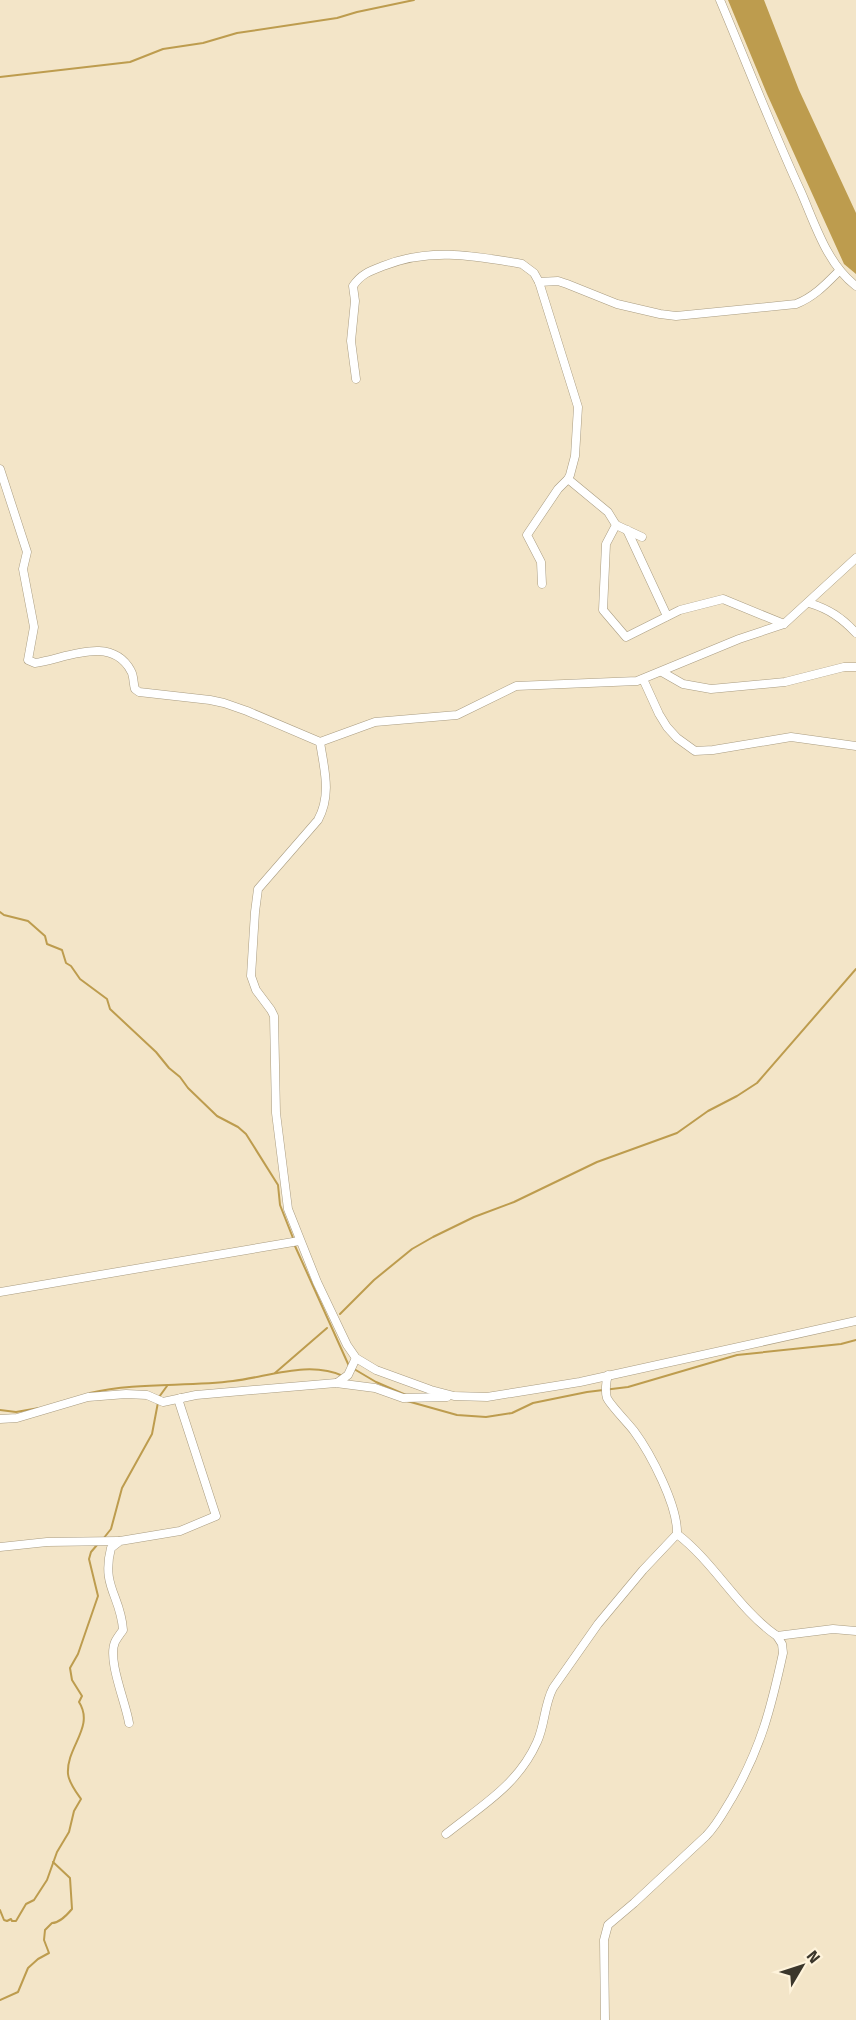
<svg xmlns="http://www.w3.org/2000/svg" width="856" height="2020" viewBox="0 0 856 2020" font-family="'Fira Sans',sans-serif">
<style>
.water{fill:#bd9c4e}
.lines{fill:none;stroke-linecap:round;stroke-linejoin:round}
.stream{stroke:#bd9c4e;stroke-width:2}
.minor-casing{stroke:#a99c81;stroke-width:9}
.minor{stroke:#fff;stroke-width:8}
</style>
<rect width="100%" height="100%" fill="#f3e5c8"/>
<polygon class="water" points="728,0 764,0 799,90 856,213 856,274 844,264 767,94"/>
<g class="lines">
<g class="stream">
<polyline points="0,77 130,62 163,49 203,43 237,33 337,18 357,12 414,0"/>
<polyline points="0,912 4,915 28,921 45,936 47,944 62,950 66,963 71,966 80,979 107,999 110,1009 156,1052 169,1068 180,1077 188,1088 217,1116 238,1127 246,1134 278,1185 280,1205 293,1238"/>
<polyline points="295,1246 349,1366 376,1382 406,1395"/>
<polyline points="340,1314 374,1280 412,1249 433,1237 474,1217 514,1202 597,1162 677,1133 708,1111 737,1096 757,1083 856,969"/>
<polyline points="275,1373 327,1328"/>
<path d="M90,1393C137,1382 186,1387 233,1381C268,1377 309,1360 343,1376"/>
<polyline points="407,1401 457,1415 486,1417 512,1413 533,1403 587,1392 628,1387 737,1355 841,1344 856,1340"/>
<polyline points="0,1410 16,1412 39,1408"/>
<polyline points="103,1539 111,1529 122,1488 152,1434 159,1397 167,1386"/>
<path d="M0,1910L4,1920L7,1921L11,1919L12,1921H16L26,1904L34,1900L47,1880L57,1852L69,1832L74,1811L81,1799C76,1792 69,1783 68,1774C66,1747 95,1727 79,1702L82,1696L72,1680L70,1668L78,1654L98,1596L89,1559L91,1552L97,1545"/>
<path d="M0,2000L18,1992L28,1968L38,1959L49,1953L44,1940L45,1930L52,1923C60,1923 67,1915 72,1909L70,1878L53,1862"/>
</g>
<g class="minor-casing">
<g id="minor">
<path d="M720,0C747,64 772,129 801,192C815,224 827,264 856,286"/>
<path d="M539,282L558,281L567,284L617,304L660,314L676,316L796,304C814,297 826,284 839,271"/>
<path d="M356,379L351,341L355,301L353,286C361,274 370,271 383,266C428,248 470,255 517,263L522,264L534,273L539,282L578,407L575,456L570,475L568,479L558,489L527,535L541,562L542,584"/>
<path d="M0,469L27,552L23,569L34,627L28,660L35,663C65,659 111,634 131,671C134,676 133,683 135,689L139,692L210,700L224,703L247,711L320,742L375,722L457,715L516,686L637,681L739,639L784,624L856,558"/>
<polyline points="568,479 608,512 616,525 606,544 603,610 626,637 680,610 723,599 784,624"/>
<polyline points="616,525 642,537"/>
<polyline points="627,530 667,616"/>
<path d="M809,603C829,609 842,618 856,633"/>
<polyline points="662,672 683,684 711,689 785,682 844,667 856,667"/>
<polyline points="643,679 659,714 667,727 677,738 695,751 713,750 791,737 856,746"/>
<path d="M320,742C324,769 332,794 318,820L258,889L255,912L251,976L256,990L271,1010L274,1016L276,1113L288,1209L317,1282L347,1345L356,1358L376,1370L431,1390L454,1396L487,1397L580,1382L856,1321"/>
<polyline points="0,1292 299,1241"/>
<polyline points="337,1383 348,1375 356,1358"/>
<polyline points="0,1419 17,1418 88,1397 126,1394 147,1395 163,1402 196,1395 336,1383 375,1388 403,1398 447,1397"/>
<path d="M677,1534C715,1563 738,1609 777,1636L833,1629L856,1631"/>
<polyline points="0,1547 47,1542 118,1541"/>
<path d="M129,1723C126,1703 107,1660 115,1642C117,1638 120,1634 123,1630C121,1596 101,1587 111,1548L120,1541L180,1531L216,1516L179,1402L181,1398"/>
<path d="M446,1834C481,1806 518,1785 537,1742C545,1725 544,1705 553,1688L598,1624L643,1570L677,1534C678,1506 651,1454 634,1431C628,1423 611,1406 607,1398C605,1392 606,1381 608,1375"/>
<path d="M605,2020L604,1940L608,1925L634,1903L706,1836C717,1825 724,1811 732,1798C761,1748 771,1708 783,1653L782,1644L777,1636"/>
</g>
</g>
<use href="#minor" class="minor"/>
</g>
<g transform="translate(802 1966) rotate(51)" stroke="#fef3db" stroke-width="4.5" paint-order="stroke">
<path d="M0-4.5L10 22L0 15L-10 22Z" fill="#3b362b"/>
<text y="-9" font-size="16" font-weight="bold" text-anchor="middle" fill="#3b362b">N</text>
</g>
</svg>
